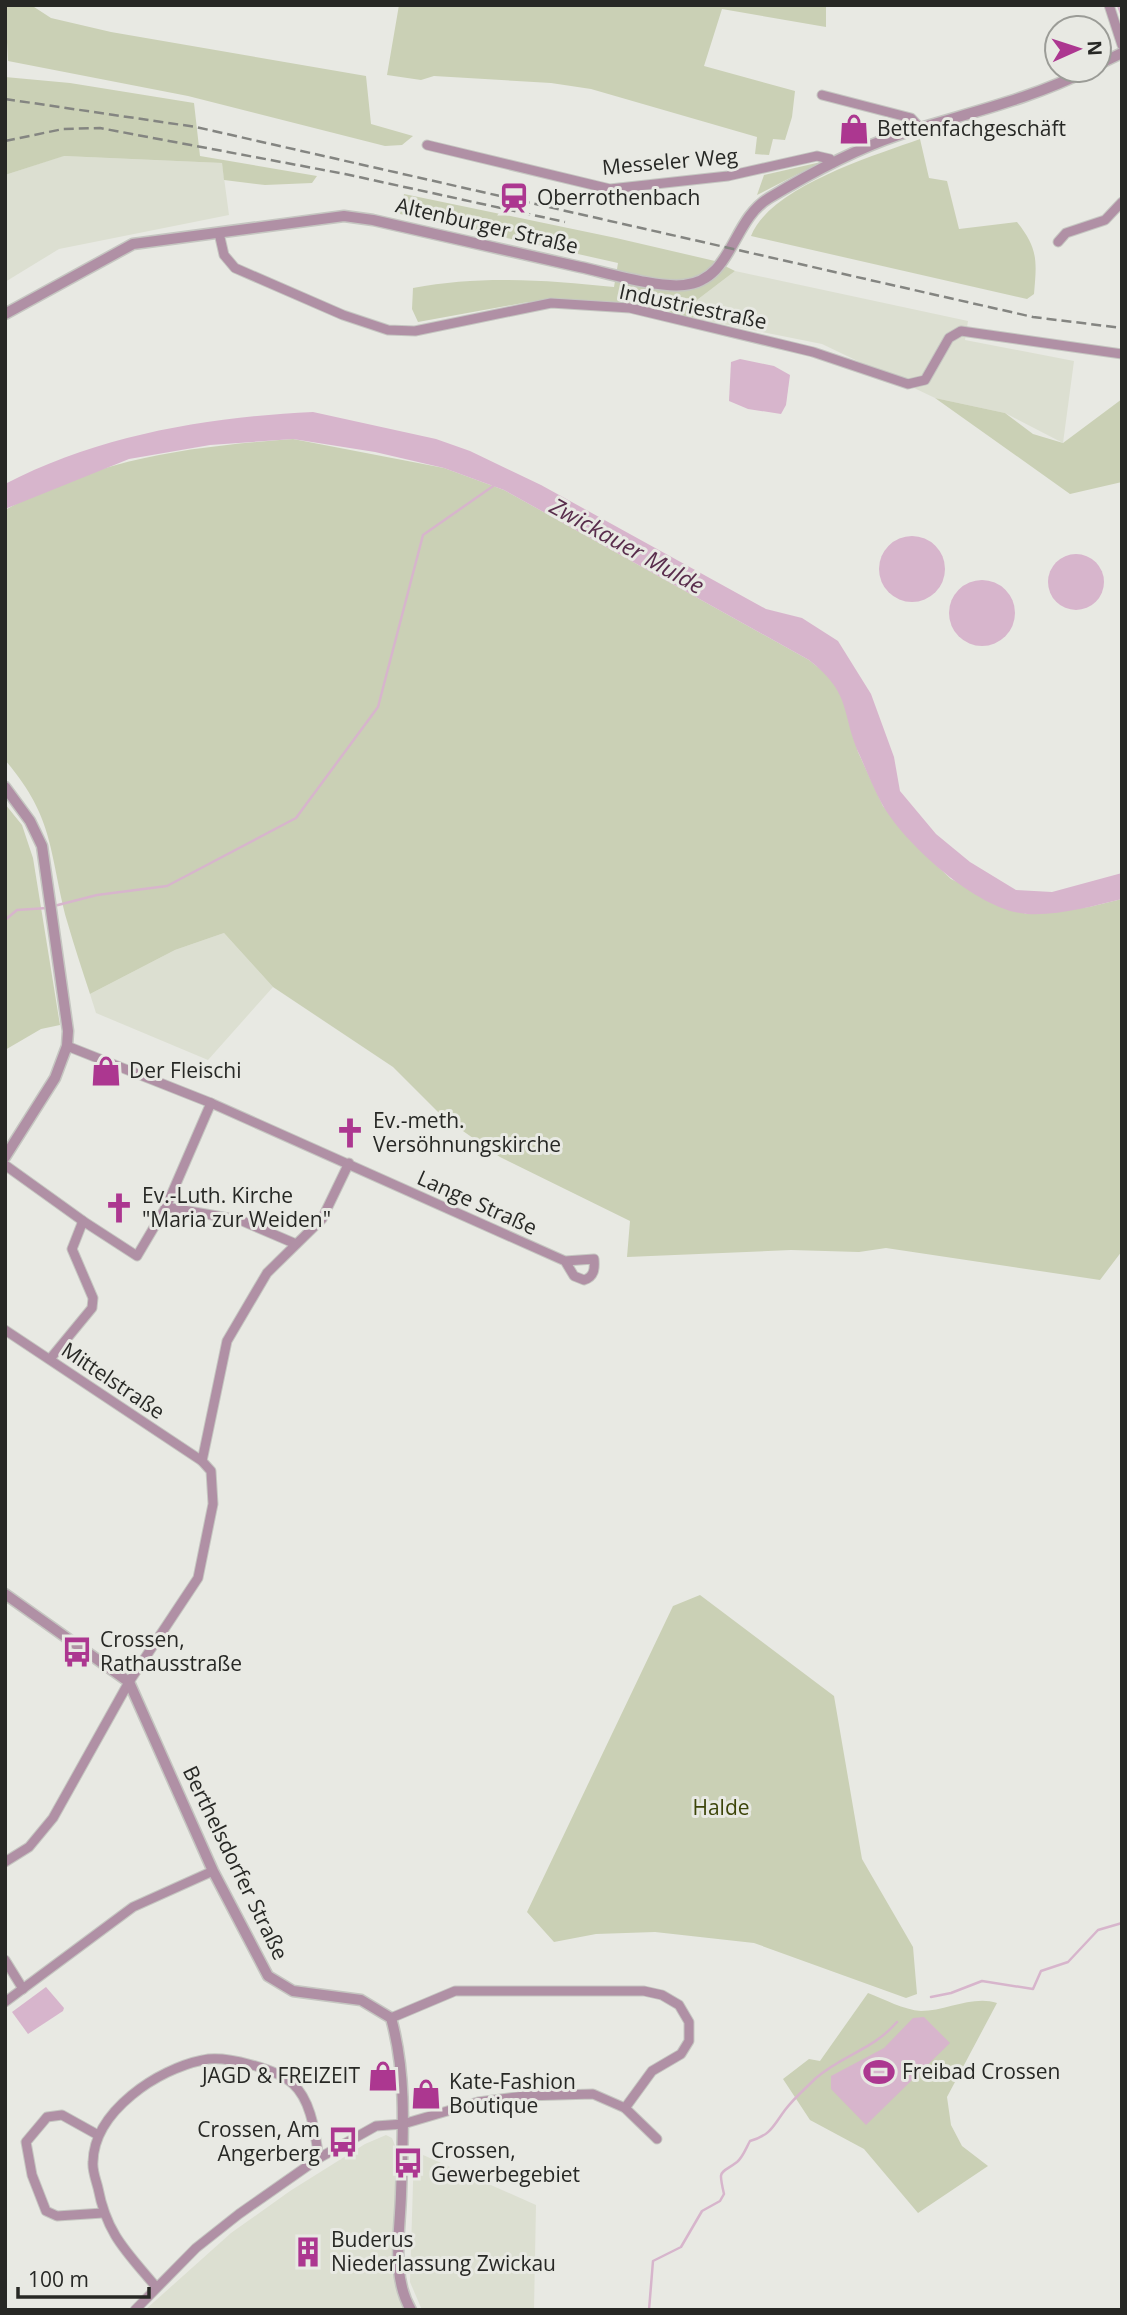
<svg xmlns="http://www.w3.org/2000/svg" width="1127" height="2315" viewBox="0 0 1127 2315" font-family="'Open Sans',sans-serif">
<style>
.built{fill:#dcdfd1}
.green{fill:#cad0b5}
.water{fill:#d7b5cc}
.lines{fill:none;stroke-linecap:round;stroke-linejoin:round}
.stream{stroke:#d7b5cc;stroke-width:2.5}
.minor-casing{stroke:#c5c6c1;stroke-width:11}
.tertiary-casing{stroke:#c5c6c1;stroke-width:13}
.minor{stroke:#b090a5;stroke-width:9}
.tertiary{stroke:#b090a5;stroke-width:10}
.rail{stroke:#848581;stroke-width:2.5;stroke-dasharray:10 5;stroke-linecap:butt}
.labels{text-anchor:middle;stroke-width:6;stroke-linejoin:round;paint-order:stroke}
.poi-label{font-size:21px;fill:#272825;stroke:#e8e9e3;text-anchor:start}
.street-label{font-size:21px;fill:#272825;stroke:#e8e9e3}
.park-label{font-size:21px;fill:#3d450a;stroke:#e8e9e3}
.water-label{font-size:23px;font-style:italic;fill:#592d4c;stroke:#e8e9e3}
</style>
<rect width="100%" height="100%" fill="#e8e9e3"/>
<g class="built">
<polygon points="63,156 222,163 229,215 59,249 5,282 5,175"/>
<polygon points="735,271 968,321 965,340 1074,361 1063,443 1005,413 935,398 822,344 693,318 697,300"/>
<polygon points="224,933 273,987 208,1060 96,1013 90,994 175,950"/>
<polygon points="386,2135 392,2138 396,2148 394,2271 401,2303 406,2310 145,2310 231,2233 290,2191 365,2144"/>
<polygon points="414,2151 536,2205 534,2310 422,2310 410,2282"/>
</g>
<g class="green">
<polygon points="5,5 31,5 51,18 111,32 366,76 371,124 413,136 402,145 385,146 188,96 8,61"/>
<polygon points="399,5 826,5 826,27 722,9 704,66 795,91 792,117 785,140 773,139 769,155 755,154 757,137 591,89 551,83 434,76 421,80 387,75"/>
<polygon points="5,77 70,83 194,103 200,156 317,176 312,183 265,185 224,180 222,163 64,156 5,175"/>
<path d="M920,139L929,178L947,181L959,229L1017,222C1038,248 1037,261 1034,294L1027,299L751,236C770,187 873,156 920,139Z"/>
<polygon points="821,162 757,195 764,175"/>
<path d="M404,194L616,238L715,261L735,271L697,300L693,318L572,300L528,302L418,322L412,309L413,288C481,275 546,280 614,287L618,263L400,214Z"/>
<polygon points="935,398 1005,413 1033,434 1063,443 1122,399 1122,482 1070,494"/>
<path d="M293,439L444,468L504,490L809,660L830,677L841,693L858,752L883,806L913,843L951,879L1026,914L1089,907L1122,899V1251L1100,1280L886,1248L859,1252L791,1250L627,1257L630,1221L500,1157L443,1117L393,1067L273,987L224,933L175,950L90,994C82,970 74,945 67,921C49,853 55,818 5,760V510C99,458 188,447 293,439Z"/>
<polygon points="5,804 22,825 33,858 60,1025 41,1029 5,1050"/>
<polygon points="700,1595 834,1696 862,1859 913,1947 917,1994 906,1998 754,1943 655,1932 596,1934 554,1942 527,1912 673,1606"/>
<path d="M868,1993C884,1999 904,2010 921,2011C946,2011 973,1995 997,2003L947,2097L951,2125L962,2146L988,2166L918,2213L864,2149L810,2120L783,2079L809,2059L820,2061Z"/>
</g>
<g class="water">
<polygon points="740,359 774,366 790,375 786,405 781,414 748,409 729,401 731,362"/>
<path d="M313,412L436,439L470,451L541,485L766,609L802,618L838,641L871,694L894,757L900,791L936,834L970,862L1016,890L1052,892L1122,873V899C1093,906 1058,916 1027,914C979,911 905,845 882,804C874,789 867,772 860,756C840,711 853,695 809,660L504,490L444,468L375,452L293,439L210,445L129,459L5,509V484C100,435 207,417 313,412Z"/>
<circle cx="912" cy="569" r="33"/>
<circle cx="1076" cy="582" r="28"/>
<circle cx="982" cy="613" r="33"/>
<polygon points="46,1987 64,2008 63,2011 28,2034 12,2012"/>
<polygon points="924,2017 950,2043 866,2125 831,2089 831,2076 884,2048 913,2018"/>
</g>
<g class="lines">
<g class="stream">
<polyline points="1118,5 1122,16"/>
<polyline points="54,906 97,895 167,886 296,818 378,707 423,535 496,484"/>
<polyline points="5,920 17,910 47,908"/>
<polyline points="931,1997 951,1993 982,1981 1033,1989 1041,1971 1068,1962 1098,1930 1122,1923"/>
<path d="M649,2310L653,2261L681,2247L702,2211L720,2201L724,2194C718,2168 720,2175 737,2162C743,2157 746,2148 750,2141C771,2135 773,2126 785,2110C794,2098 806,2088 816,2078C842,2055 873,2050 897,2022"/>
</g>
<g class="minor-casing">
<g id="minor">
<polyline points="1109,5 1122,45"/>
<polyline points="822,95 911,118 920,128"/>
<polyline points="427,145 610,189 728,176 817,156 830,159 833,163"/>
<polyline points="219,233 224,255 235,268 343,315 388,330 415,331 551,303 630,308 813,352 908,384 925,380 949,338 961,331 1122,354"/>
<polyline points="1058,242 1066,233 1105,220 1122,202"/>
<path d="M67,1046L211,1103L565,1261L594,1259C595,1269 594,1277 584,1280L574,1276L565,1261"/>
<polyline points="5,1165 83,1221 137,1256 166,1207 211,1103"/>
<polyline points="166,1207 240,1220 296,1244"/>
<polyline points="5,1330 202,1461"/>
<polyline points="50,1359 92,1308 93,1298 72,1249 83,1221"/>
<polyline points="5,1862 29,1847 53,1818 129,1682 198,1578 213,1504 211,1471 202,1461 227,1341 267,1273 322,1219 349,1163"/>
<polyline points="5,1960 23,1989"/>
<polyline points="5,2002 133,1907 213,1871"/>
<polyline points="391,2018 455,1991 644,1991 662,1995 679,2005 689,2022 689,2041 681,2054 652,2071 625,2108"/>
<polyline points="98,2135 62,2115 47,2117 26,2142 32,2175 46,2211 57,2216 103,2213"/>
<path d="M156,2287C127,2252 107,2235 98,2188C96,2180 92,2170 93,2162C94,2111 158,2069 203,2060C225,2055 277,2069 293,2084C312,2101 315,2135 319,2158"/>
<polyline points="135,2310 196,2248 239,2214 319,2158 376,2126 403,2124 478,2102 524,2096 593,2094 625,2108 657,2139"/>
</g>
</g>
<g class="tertiary-casing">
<g id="tertiary">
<polyline points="1099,64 1122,53"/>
<path d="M5,314L133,244L344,216L373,220C442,236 511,251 580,267C608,273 657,288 684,285C733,280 731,221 769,198C809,174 853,150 898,135C962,114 1027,101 1088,70"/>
<polyline points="5,787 30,821 42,846 68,1031 67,1046 55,1078 5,1157"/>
<path d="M5,1594L129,1682L213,1871L268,1976L293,1991L361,2000L391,2018C407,2075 403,2135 401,2194C400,2232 391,2276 411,2310"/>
</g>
</g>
<use href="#minor" class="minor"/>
<use href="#tertiary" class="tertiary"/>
<g class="rail">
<polyline points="5,99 196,127 1033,317 1122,328"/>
<polyline points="5,141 63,129 100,128 345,174 565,222"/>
</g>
</g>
<defs>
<g id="shop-bare" transform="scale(2.415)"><path d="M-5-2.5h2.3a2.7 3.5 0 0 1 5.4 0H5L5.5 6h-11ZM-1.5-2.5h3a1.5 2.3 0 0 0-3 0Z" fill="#ac3790" stroke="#e8e9e3" stroke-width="2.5" paint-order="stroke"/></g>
<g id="station-bare" transform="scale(2.415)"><path d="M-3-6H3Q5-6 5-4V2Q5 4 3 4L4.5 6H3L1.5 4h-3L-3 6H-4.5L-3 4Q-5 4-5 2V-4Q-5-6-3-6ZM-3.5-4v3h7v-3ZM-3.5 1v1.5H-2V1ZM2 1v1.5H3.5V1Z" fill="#ac3790" stroke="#e8e9e3" stroke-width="2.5" paint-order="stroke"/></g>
<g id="church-bare" transform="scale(2.415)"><path d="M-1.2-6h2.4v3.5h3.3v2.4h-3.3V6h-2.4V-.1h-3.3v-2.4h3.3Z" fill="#ac3790" stroke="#e8e9e3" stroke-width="2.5" paint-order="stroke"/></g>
<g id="bus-bare" transform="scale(2.415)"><path d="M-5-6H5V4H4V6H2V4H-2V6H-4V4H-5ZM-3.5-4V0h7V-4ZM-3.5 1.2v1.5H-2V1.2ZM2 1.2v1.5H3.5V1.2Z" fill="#ac3790" stroke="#e8e9e3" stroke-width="2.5" paint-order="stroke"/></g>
<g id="stadium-bare" transform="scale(2.415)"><path d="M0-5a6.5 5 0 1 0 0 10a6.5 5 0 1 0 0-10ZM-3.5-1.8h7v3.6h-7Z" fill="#ac3790" stroke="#e8e9e3" stroke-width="2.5" paint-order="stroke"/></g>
<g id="building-bare" transform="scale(2.415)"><path d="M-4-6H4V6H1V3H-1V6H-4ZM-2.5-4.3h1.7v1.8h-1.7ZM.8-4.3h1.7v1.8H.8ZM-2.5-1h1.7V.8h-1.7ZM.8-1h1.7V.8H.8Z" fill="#ac3790" stroke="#e8e9e3" stroke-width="2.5" paint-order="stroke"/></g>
</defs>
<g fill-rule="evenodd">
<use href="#shop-bare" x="854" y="129"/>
<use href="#station-bare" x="514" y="198"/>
<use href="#shop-bare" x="106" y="1071"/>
<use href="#church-bare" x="350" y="1133"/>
<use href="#church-bare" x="119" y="1208"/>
<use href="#bus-bare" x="77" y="1652"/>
<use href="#stadium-bare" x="879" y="2072"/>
<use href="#shop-bare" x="383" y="2076"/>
<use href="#shop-bare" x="426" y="2094"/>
<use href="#bus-bare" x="343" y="2142"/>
<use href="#bus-bare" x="408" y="2163"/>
<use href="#building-bare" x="308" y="2252"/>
</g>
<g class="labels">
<g class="poi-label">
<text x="877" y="136">Bettenfachgeschäft</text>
<text x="537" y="205">Oberrothenbach</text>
<text x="129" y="1078">Der Fleischi</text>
<text x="373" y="1128">Ev.-meth.<tspan x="373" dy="24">Versöhnungskirche</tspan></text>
<text x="142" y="1203">Ev.-Luth. Kirche<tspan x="142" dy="24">"Maria zur Weiden"</tspan></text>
<text x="100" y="1647">Crossen,<tspan x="100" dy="24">Rathausstraße</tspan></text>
<text x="902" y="2079">Freibad Crossen</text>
<text x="360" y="2083" text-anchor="end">JAGD &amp; FREIZEIT</text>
<text x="449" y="2089">Kate-Fashion<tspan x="449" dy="24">Boutique</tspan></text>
<text x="320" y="2137" text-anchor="end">Crossen, Am<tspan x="320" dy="24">Angerberg</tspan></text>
<text x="431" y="2158">Crossen,<tspan x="431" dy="24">Gewerbegebiet</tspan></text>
<text x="331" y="2247">Buderus<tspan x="331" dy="24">Niederlassung Zwickau</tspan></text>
</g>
<g class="street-label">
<text transform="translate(670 162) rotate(-5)" y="7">Messeler Weg</text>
<text transform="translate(487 226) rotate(13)" y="7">Altenburger Straße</text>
<text transform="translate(693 307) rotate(12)" y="7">Industriestraße</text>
<text transform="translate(477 1203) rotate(24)" y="7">Lange Straße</text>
<text transform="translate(113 1381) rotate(34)" y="7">Mittelstraße</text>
<text transform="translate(235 1863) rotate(64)" y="7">Berthelsdorfer Straße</text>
</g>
<g class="park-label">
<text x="721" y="1815">Halde</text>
</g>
<g class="water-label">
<text transform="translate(627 546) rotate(29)" y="8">Zwickauer Mulde</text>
</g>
</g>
<rect width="1127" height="2315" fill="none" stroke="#272825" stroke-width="14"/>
<g transform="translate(1078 49) rotate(87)"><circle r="33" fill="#e8e9e3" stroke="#9b9c97" stroke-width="2"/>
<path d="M0-5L12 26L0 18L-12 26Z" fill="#ac3790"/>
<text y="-10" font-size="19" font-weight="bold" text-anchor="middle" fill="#272825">N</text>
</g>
<path d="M18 2287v10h131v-10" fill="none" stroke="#272825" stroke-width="3.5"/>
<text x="28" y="2287" font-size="21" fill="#272825" stroke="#e8e9e3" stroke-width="5" paint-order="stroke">100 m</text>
</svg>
